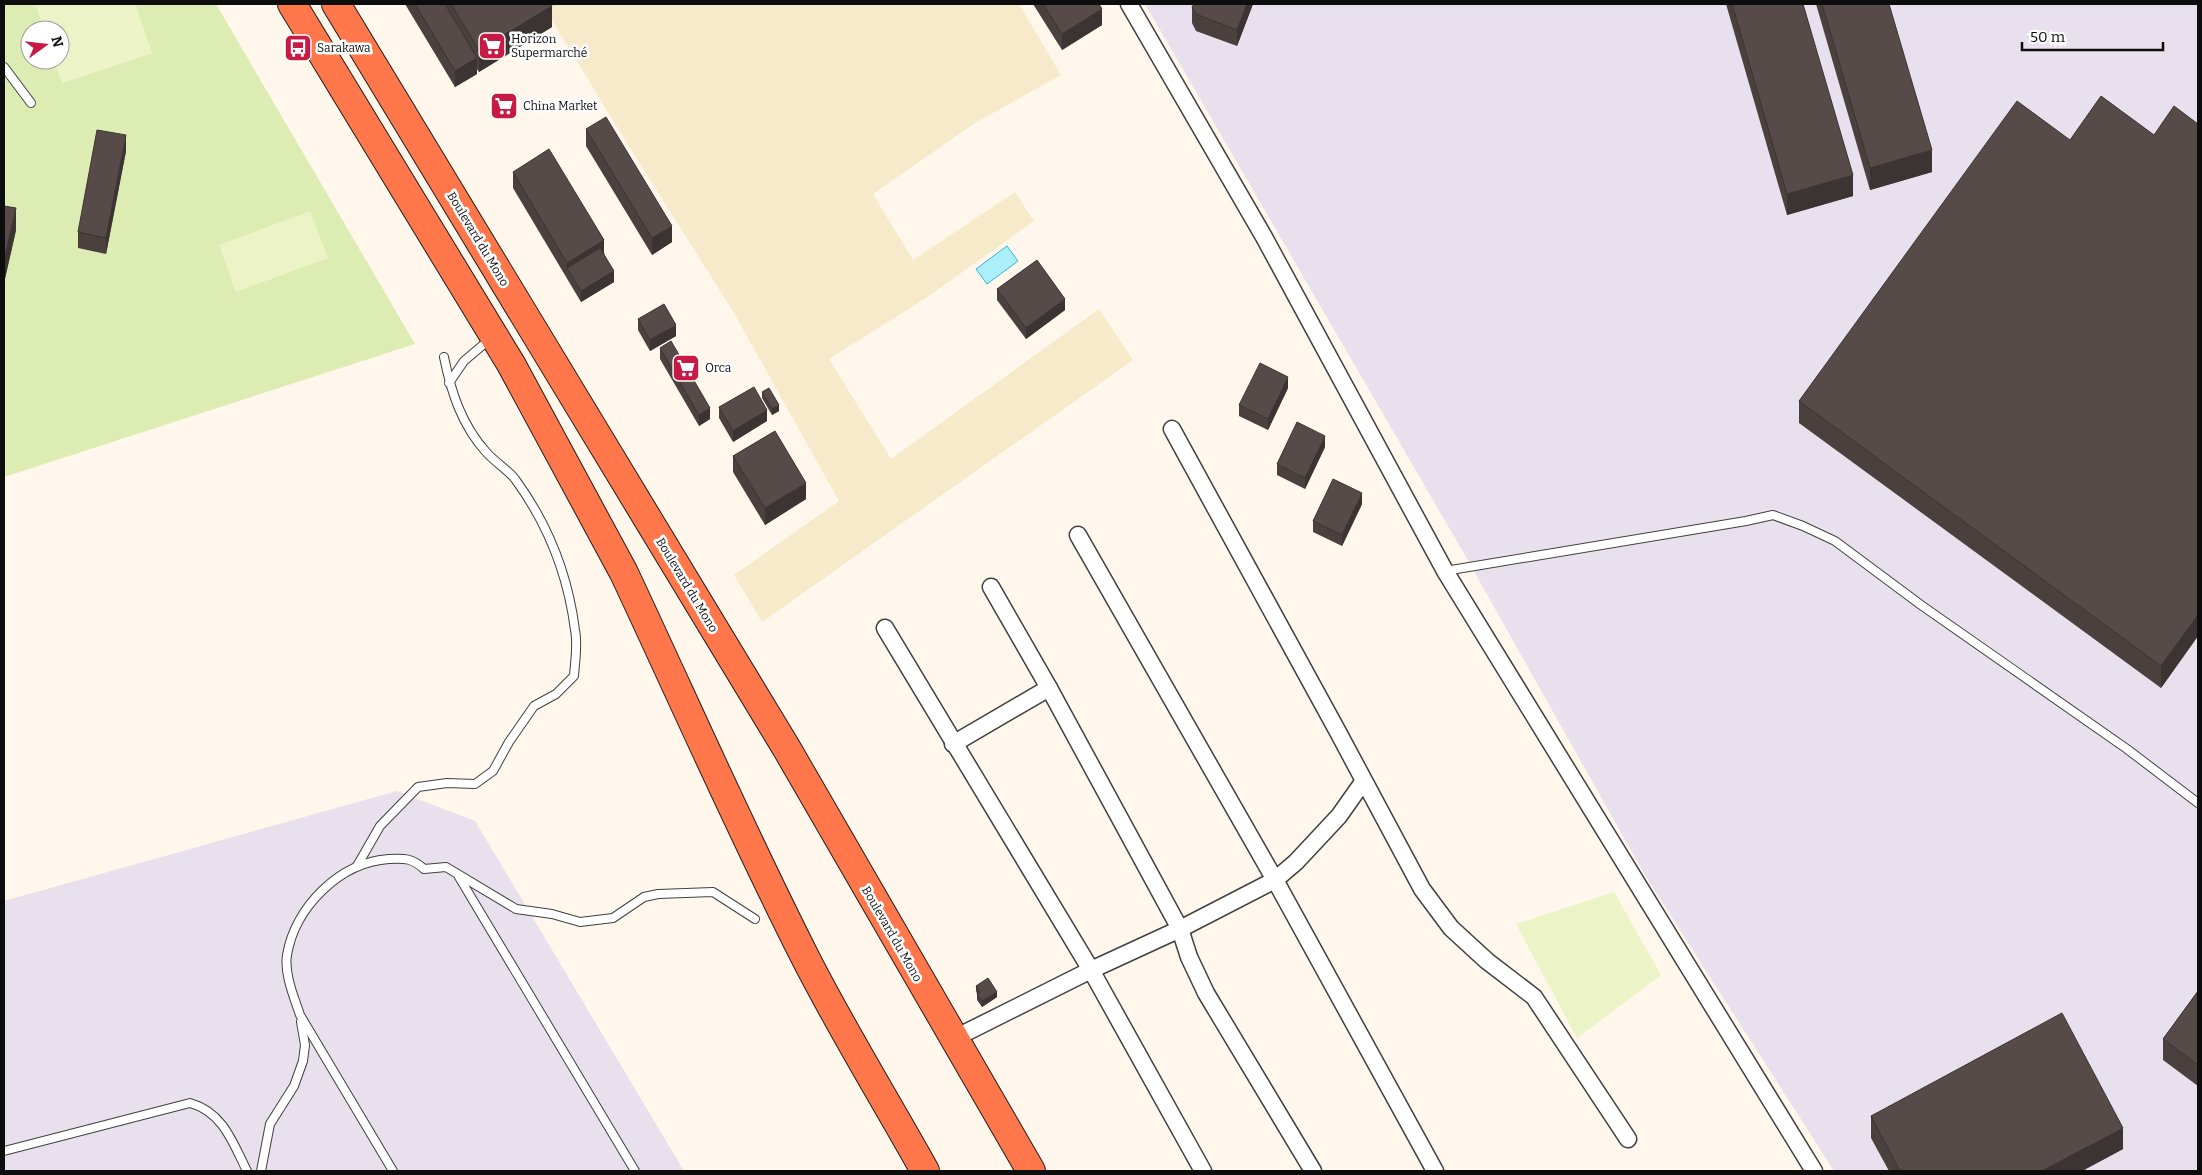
<svg xmlns="http://www.w3.org/2000/svg" width="2202" height="1175" viewBox="0 0 2202 1175" font-family="Bitter,serif">
<style>
.industrial{fill:#e8e0ec}
.farmland{fill:#f7eaca}
.green{fill:#ddecb3}
.pitch{fill:#ecf3c6}
.water{fill:#adeefb;stroke:#2eb7d7}
.lines{fill:none;stroke-linecap:round;stroke-linejoin:round}
.lane-casing{stroke:#404040;stroke-width:10}
.street-casing{stroke:#404040;stroke-width:19}
.highway-casing{stroke:#1e1e1e;stroke-width:30}
.lane{stroke:#fff;stroke-width:8}
.street{stroke:#fff;stroke-width:16}
.highway{stroke:#ff774a;stroke-width:28}
.wall{fill:#4a403e}
.shaded-wall{fill:#3c3432}
.building{fill:#564b48;stroke:#3c3432}
.labels{text-anchor:middle;stroke-width:5;stroke-linejoin:round;paint-order:stroke}
.poi-label{font-size:12px;fill:#0d0d0d;stroke:#fff;text-anchor:start}
.street-label{font-size:12px;fill:#0d0d0d;stroke:#fff}
</style>
<rect width="100%" height="100%" fill="#fff7ec"/>
<g class="industrial">
<polygon points="1145,4 2198,4 2198,1171 1834,1171 1646,877 1462,550"/>
<polygon points="397,791 475,821 684,1171 4,1171 4,901"/>
</g>
<polygon class="farmland" points="542,4 1019,4 1061,75 975,123 873,194 913,260 1015,192 1034,221 926,298 829,359 891,459 1099,309 1133,360 762,622 734,575 839,501 734,313 623,137"/>
<polygon class="green" points="4,4 36,4 44,30 30,30 30,60 54,60 62,83 152,53 135,4 216,4 415,344 4,477 4,283 16,230 4,227"/>
<g class="pitch">
<polygon points="36,4 135,4 152,53 62,83 54,60 60,60 60,30 44,30"/>
<polygon points="310,211 328,258 236,292 219,245"/>
<polygon points="1614,892 1661,975 1577,1038 1516,924"/>
</g>
<polygon class="water" points="1007,246 1018,261 987,284 976,269"/>
<g class="lines">
<g class="lane-casing">
<g id="lane">
<polyline points="4,67 31,103"/>
<polyline points="449,383 464,361 490,339"/>
<polyline points="1445,571 1746,521 1773,515 1803,526 1835,541 1921,605 2127,749 2198,803"/>
<path d="M357,866L380,826L418,787L447,783L475,784L493,771L509,742L534,706L556,694L574,676C575,661 578,644 575,630C568,575 548,524 515,479C507,469 495,462 487,453C462,426 451,392 444,357"/>
<polyline points="459,877 635,1171"/>
<path d="M4,1151L190,1103C223,1112 233,1143 247,1171"/>
<polyline points="261,1171 270,1124 294,1086 303,1061 305,1045 301,1022"/>
<path d="M393,1171L300,1015C294,997 284,974 287,955C295,907 340,862 389,859C404,858 412,858 424,869L446,867L516,909L552,914L580,922L613,918L644,897L658,894L713,892L755,919"/>
</g>
</g>
<g class="street-casing">
<g id="street">
<polyline points="1129,4 1264,237 1445,571 1814,1171"/>
<polyline points="1172,429 1338,732 1422,889 1451,928 1487,961 1534,997 1628,1139"/>
<polyline points="1078,535 1275,880 1435,1171"/>
<polyline points="991,587 1049,688 1180,929 1189,957 1206,993 1313,1171"/>
<polyline points="885,628 1091,970 1203,1171"/>
<polyline points="953,744 1049,688"/>
<polyline points="953,1039 1091,970 1180,929 1275,880 1296,862 1339,816 1363,782"/>
</g>
</g>
<g class="highway-casing">
<g id="highway">
<path d="M292,4L511,364L624,573C684,701 741,831 805,957C842,1030 885,1099 925,1171"/>
<polyline points="336,4 787,749 1031,1171"/>
</g>
</g>
<use href="#lane" class="lane"/>
<use href="#street" class="street"/>
<use href="#highway" class="highway"/>
</g>
<g class="wall">
<polygon points="405,4 551,4 552,27 479,72 477,69 477,74 455,87"/>
<polygon points="1033,4 1099,4 1102,25 1062,50"/>
<polygon points="1194,4 1253,4 1237,46 1196,31 1192,23 1192,7"/>
<polygon points="1726,4 1803,4 1853,196 1787,215"/>
<polygon points="1816,4 1889,4 1932,172 1870,190"/>
<polygon points="2198,124 2198,636 2161,688 1799,423 1799,401 2070,140 2154,135"/>
<polygon points="586,129 672,242 652,255 586,146"/>
<polygon points="126,151 106,254 78,248 78,232"/>
<polygon points="513,172 604,253 614,282 581,302 513,188"/>
<polygon points="4,206 16,230 4,283"/>
<polygon points="997,289 1065,310 1026,339 997,300"/>
<polygon points="638,319 676,336 650,351 638,330"/>
<polygon points="660,348 710,419 699,426 660,359"/>
<polygon points="1288,388 1268,430 1239,416 1239,405"/>
<polygon points="762,392 779,411 772,415 762,398"/>
<polygon points="719,407 767,421 733,442 719,418"/>
<polygon points="1325,447 1305,489 1277,475 1277,464"/>
<polygon points="733,456 806,499 765,525 733,472"/>
<polygon points="1362,504 1342,546 1313,532 1313,521"/>
<polygon points="976,986 997,997 982,1007 977,1000 977,994 976,991"/>
<polygon points="2198,991 2198,1086 2163,1060 2163,1039"/>
<polygon points="1871,1116 2123,1149 2082,1171 1889,1171 1871,1138"/>
</g>
<g class="shaded-wall">
<polygon points="1247,4 1253,4 1237,46 1237,30"/>
<polygon points="552,6 552,27 479,72 479,50"/>
<polygon points="1102,9 1102,25 1062,50 1062,34"/>
<polygon points="477,58 477,74 455,87 455,71"/>
<polygon points="126,135 126,151 106,254 106,238"/>
<polygon points="1932,150 1932,172 1870,190 1870,168"/>
<polygon points="1853,175 1853,196 1787,215 1787,194"/>
<polygon points="16,208 16,230 4,283 4,261"/>
<polygon points="672,226 672,242 652,255 652,238"/>
<polygon points="604,240 604,257 567,268 567,263"/>
<polygon points="614,271 614,282 581,302 581,291"/>
<polygon points="1065,299 1065,310 1026,339 1026,328"/>
<polygon points="676,325 676,336 650,351 650,340"/>
<polygon points="1288,377 1288,388 1268,430 1268,419"/>
<polygon points="779,405 779,411 772,415 772,409"/>
<polygon points="710,408 710,419 699,426 699,415"/>
<polygon points="767,410 767,421 733,442 733,431"/>
<polygon points="1325,436 1325,447 1305,489 1305,478"/>
<polygon points="806,483 806,499 765,525 765,508"/>
<polygon points="1362,493 1362,504 1342,546 1342,535"/>
<polygon points="2198,615 2198,636 2161,688 2161,666"/>
<polygon points="997,992 997,997 982,1007 982,1001"/>
<polygon points="2123,1128 2123,1149 2082,1171 2042,1171"/>
</g>
<g class="building">
<polygon points="415,4 445,4 477,58 455,71"/>
<polygon points="451,4 551,4 552,6 479,50"/>
<polygon points="1043,4 1099,4 1102,9 1062,34"/>
<polygon points="1194,4 1247,4 1237,30 1196,14 1192,7"/>
<polygon points="1732,4 1803,4 1853,175 1787,194"/>
<polygon points="1822,4 1889,4 1932,150 1870,168"/>
<polygon points="2101,96 2154,135 2174,106 2198,124 2198,615 2161,666 1799,401 2017,101 2070,140"/>
<polygon points="606,117 672,226 652,238 586,129"/>
<polygon points="97,130 126,135 106,238 78,232"/>
<polygon points="549,149 604,240 567,263 513,172"/>
<polygon points="4,206 16,208 4,261"/>
<polygon points="600,248 614,271 581,291 567,268"/>
<polygon points="1037,260 1065,299 1026,328 997,289"/>
<polygon points="664,304 676,325 650,340 638,319"/>
<polygon points="671,341 710,408 699,415 660,348"/>
<polygon points="1260,363 1288,377 1268,419 1239,405"/>
<polygon points="754,387 767,410 733,431 719,407"/>
<polygon points="769,388 779,405 772,409 762,392"/>
<polygon points="1297,422 1325,436 1305,478 1277,464"/>
<polygon points="775,431 806,483 765,508 733,456"/>
<polygon points="1333,479 1362,493 1342,535 1313,521"/>
<polygon points="988,978 997,992 982,1001 977,994 980,993 976,986"/>
<polygon points="2198,991 2198,1065 2163,1039"/>
<polygon points="2062,1013 2123,1128 2042,1171 1900,1171 1871,1116"/>
</g>
<defs>
<g id="supermarket-square" transform="scale(1.4375)"><rect x="-9" y="-9" width="18" height="18" rx="4" fill="#c71b46" stroke="#fff"/><path d="M-6-5.5h2.5l.6 2H6L4.5 2H-2.5L-4.4-4H-6ZM-1.5 3.2a1.3 1.3 0 1 0 .1 0ZM3 3.2a1.3 1.3 0 1 0 .1 0Z" fill="#fff"/></g>
<g id="bus-square" transform="scale(1.4375)"><rect x="-9" y="-9" width="18" height="18" rx="4" fill="#c71b46" stroke="#fff"/><path d="M-5-6H5V4H4V6H2V4H-2V6H-4V4H-5ZM-3.5-4V0h7V-4ZM-3.5 1.2v1.5H-2V1.2ZM2 1.2v1.5H3.5V1.2Z" fill="#fff"/></g>
</defs>
<g fill-rule="evenodd">
<use href="#supermarket-square" x="492" y="46"/>
<use href="#bus-square" x="298" y="48"/>
<use href="#supermarket-square" x="504" y="106"/>
<use href="#supermarket-square" x="686" y="368"/>
</g>
<g class="labels">
<g class="poi-label">
<text x="511" y="43">Horizon<tspan x="511" dy="14">Supermarché</tspan></text>
<text x="317" y="52">Sarakawa</text>
<text x="523" y="110">China Market</text>
<text x="705" y="372">Orca</text>
</g>
<g class="street-label">
<text transform="translate(478 239) rotate(59)" y="4">Boulevard du Mono</text>
<text transform="translate(687 585) rotate(59)" y="4">Boulevard du Mono</text>
<text transform="translate(892 934) rotate(60)" y="4">Boulevard du Mono</text>
</g>
</g>
<rect width="2202" height="1175" fill="none" stroke="#0d0d0d" stroke-width="10"/>
<g transform="translate(45 45) rotate(75)"><circle r="24" fill="#ffffff" stroke="#9e9e9e"/>
<path d="M0-4L9 19L0 12L-9 19Z" fill="#c71b46"/>
<text y="-8" font-size="14" font-weight="bold" text-anchor="middle" fill="#0d0d0d">N</text>
</g>
<path d="M2022 42v8h141v-8" fill="none" stroke="#0d0d0d" stroke-width="2.5"/>
<text x="2030" y="42" font-size="15" fill="#0d0d0d" stroke="#ffffff" stroke-width="4" paint-order="stroke">50 m</text>
</svg>
